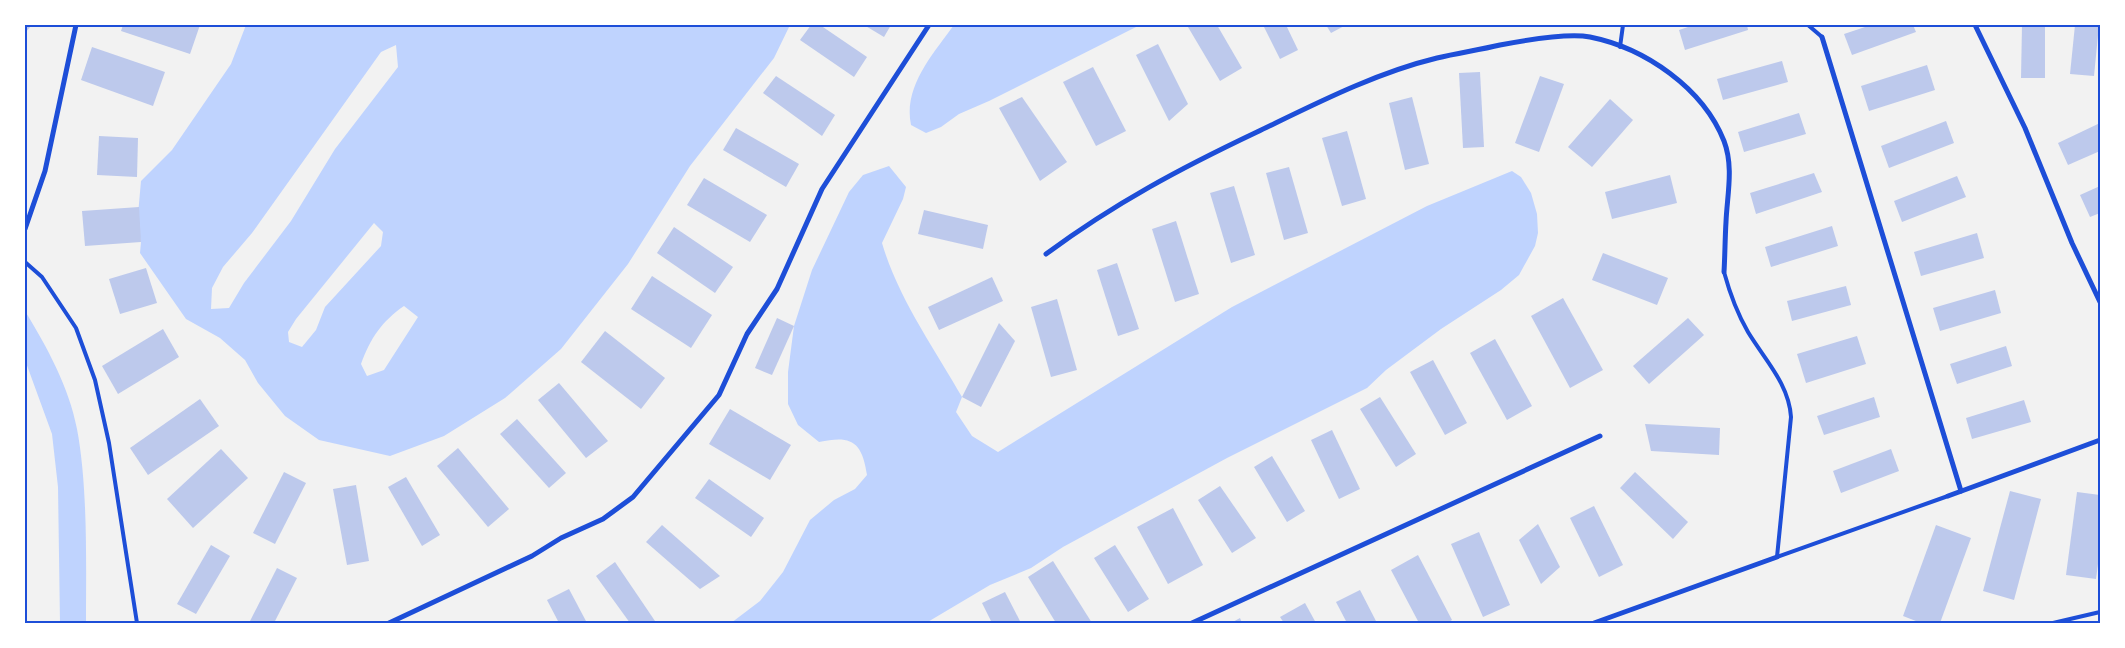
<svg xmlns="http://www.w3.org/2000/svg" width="2125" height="648" viewBox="0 0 2125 648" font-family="'Asap Condensed',sans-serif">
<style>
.water{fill:#bfd3fe;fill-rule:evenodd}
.building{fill:#bdc9ec}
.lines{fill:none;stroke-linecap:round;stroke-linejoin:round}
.service{stroke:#1d4ed8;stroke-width:4}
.minor{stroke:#1d4ed8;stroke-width:5}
.neatline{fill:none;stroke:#1d4ed8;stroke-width:2}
</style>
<rect width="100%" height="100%" fill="#f2f2f2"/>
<g class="water">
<path d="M246,25H790L774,58L690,166L628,264L561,349L505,398L444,436L390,456L319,440L285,416L258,383L245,360L220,338L186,319L140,253L141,242L137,226L141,181L172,150L231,64ZM396,45L398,67L335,149L291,221L244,283L229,308L211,309L212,288L223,267L252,233L381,52ZM374,223L383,232L381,246L325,307L316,330L302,347L289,342L288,332L296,319ZM404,306L418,317L384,370L367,376L361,364C370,339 382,321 404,306Z"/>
<path d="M954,25H1140L989,101L959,114L941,127L926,133L911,125C903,87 933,54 954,25Z"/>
<path d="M889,166L906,187L903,199L882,243C898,298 934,348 962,397L956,412L972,436L998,452L1232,307L1427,206L1512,171L1521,177L1531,193L1537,214L1538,233L1535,246L1519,275L1501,290L1441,329L1386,370L1367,388L1227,458L1063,547L1031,568L990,585L926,623H731L760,601L783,572L810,520L834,500L855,489L867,475C862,441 851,435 819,442L798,425L788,404V372L794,326L812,270L849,192L863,175Z"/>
<path d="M25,311C47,347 69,387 77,429C88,487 86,564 86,623H60L58,487L52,434L25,360Z"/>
</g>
<g class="building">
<polygon points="25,25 31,26 25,33"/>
<polygon points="123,25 200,25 190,54 121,31"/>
<polygon points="811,25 820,25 867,57 854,77 800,40"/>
<polygon points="864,25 891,25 884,37"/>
<polygon points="1192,25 1217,25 1242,68 1220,81 1188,27"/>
<polygon points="1263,25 1286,25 1298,50 1280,59"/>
<polygon points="1326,25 1346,25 1331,33"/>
<polygon points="1694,25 1747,25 1748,30 1685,50 1679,30"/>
<polygon points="1871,25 1913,25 1916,32 1852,55 1844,34"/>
<polygon points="2022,25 2045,25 2045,78 2021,78"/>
<polygon points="2075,25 2099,25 2094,76 2070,74"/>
<polygon points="1158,44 1188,104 1169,121 1136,55"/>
<polygon points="92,47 165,72 153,106 81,80"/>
<polygon points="1782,61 1788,82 1723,100 1717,79"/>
<polygon points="1927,65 1935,90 1869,111 1861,86"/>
<polygon points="1093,67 1126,131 1096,146 1063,82"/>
<polygon points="1480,72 1484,147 1463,148 1459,73"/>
<polygon points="776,76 835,115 822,136 763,93"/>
<polygon points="1540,76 1564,84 1539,152 1515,143"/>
<polygon points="1022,97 1067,162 1040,181 999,108"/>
<polygon points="1412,97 1429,164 1405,170 1389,103"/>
<polygon points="1610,99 1633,120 1592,167 1568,147"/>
<polygon points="1799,113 1806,134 1744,152 1738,132"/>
<polygon points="1946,121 1954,143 1889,168 1881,146"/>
<polygon points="2100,123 2100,151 2068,165 2058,143"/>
<polygon points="736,128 799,164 786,187 723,150"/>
<polygon points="1347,131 1366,199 1342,206 1322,138"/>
<polygon points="99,136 138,138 137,177 97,175"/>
<polygon points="1289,167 1308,233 1284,240 1266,173"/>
<polygon points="1814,173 1822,192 1756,214 1750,193"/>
<polygon points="1670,175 1677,203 1612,219 1605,192"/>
<polygon points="1957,176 1966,197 1902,222 1894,201"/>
<polygon points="704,178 767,215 750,242 687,205"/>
<polygon points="1234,186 1255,255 1231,263 1210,193"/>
<polygon points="2100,186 2100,213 2090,217 2080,195"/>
<polygon points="139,207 141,242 85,246 82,211"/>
<polygon points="924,210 988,225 983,249 918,234"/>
<polygon points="1176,221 1199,294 1175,302 1152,229"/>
<polygon points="1832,226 1838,246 1771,267 1765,247"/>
<polygon points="674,227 733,267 715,293 657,253"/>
<polygon points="1977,233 1984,258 1921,276 1914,252"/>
<polygon points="1603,253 1668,278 1657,305 1592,280"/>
<polygon points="1117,263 1139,329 1118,336 1097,270"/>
<polygon points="146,268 157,303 120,314 109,279"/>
<polygon points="652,276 712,315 691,348 631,309"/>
<polygon points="992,277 1003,301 939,330 928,307"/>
<polygon points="1846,286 1851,305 1792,321 1787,301"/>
<polygon points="1995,290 2001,313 1940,331 1933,308"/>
<polygon points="1563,298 1603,370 1570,388 1531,316"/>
<polygon points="1057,299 1077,370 1051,377 1031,307"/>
<polygon points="777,318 794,326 772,375 755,368"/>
<polygon points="1688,318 1704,335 1649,384 1633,366"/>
<polygon points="999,323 1015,341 981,407 962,397"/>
<polygon points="163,329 179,357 118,394 102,366"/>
<polygon points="605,331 665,378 641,409 581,362"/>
<polygon points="1857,336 1866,364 1806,383 1797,354"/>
<polygon points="1495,339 1532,406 1507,420 1470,353"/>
<polygon points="2006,346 2012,366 1957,384 1950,364"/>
<polygon points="1433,360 1467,423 1445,435 1410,372"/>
<polygon points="559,383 608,441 586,458 538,400"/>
<polygon points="1380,397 1416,454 1396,467 1360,409"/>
<polygon points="1874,397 1880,417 1824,435 1817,416"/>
<polygon points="200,399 219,426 148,475 130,448"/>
<polygon points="2024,400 2031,422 1972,439 1966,418"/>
<polygon points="730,409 791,445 770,480 709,444"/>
<polygon points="517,419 566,473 549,488 500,434"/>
<polygon points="1645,424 1720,428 1719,455 1651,451"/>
<polygon points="1332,430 1360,489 1339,499 1311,440"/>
<polygon points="458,448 509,509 488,527 437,466"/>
<polygon points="221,449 248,478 193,528 167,499"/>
<polygon points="1891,449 1899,471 1841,493 1833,471"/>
<polygon points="1272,456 1305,511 1287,522 1254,467"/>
<polygon points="284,472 306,483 275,544 253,533"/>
<polygon points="1635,472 1688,522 1673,539 1620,488"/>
<polygon points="406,477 440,535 422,546 388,487"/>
<polygon points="709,479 764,518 751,537 695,498"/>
<polygon points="356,485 369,561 347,565 333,489"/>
<polygon points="1220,486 1256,538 1232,553 1198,500"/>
<polygon points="2010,491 2041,499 2014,600 1983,591"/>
<polygon points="2077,492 2100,495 2100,549 2096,579 2066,575"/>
<polygon points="1594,506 1623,565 1599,577 1570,518"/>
<polygon points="1173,508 1203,565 1168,584 1137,527"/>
<polygon points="1538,524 1560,567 1541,584 1519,540"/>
<polygon points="662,525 720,576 700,589 646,542"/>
<polygon points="1936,525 1971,538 1940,623 1921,623 1903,616"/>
<polygon points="1479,532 1510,605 1483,617 1451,544"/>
<polygon points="211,545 230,556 196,614 177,604"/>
<polygon points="1115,545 1149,599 1128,612 1094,558"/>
<polygon points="1418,555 1452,620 1447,623 1419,623 1391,570"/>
<polygon points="1053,561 1092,623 1056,623 1028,577"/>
<polygon points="615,562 655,621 653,623 630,623 596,576"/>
<polygon points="277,568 297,578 274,623 249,623"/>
<polygon points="569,589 587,623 559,623 547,600"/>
<polygon points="1360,590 1377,623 1347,623 1336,602"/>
<polygon points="1005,592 1021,623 992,623 982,603"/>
<polygon points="1305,603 1316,623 1284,623 1280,617"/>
<polygon points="1240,618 1242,623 1231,623"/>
</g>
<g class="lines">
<g class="service">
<polyline points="1808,25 1822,37"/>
<polyline points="1620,47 1623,25"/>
<polyline points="25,262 42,277 76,328 95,380 109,443 137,623"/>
<path d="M1724,272C1730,294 1737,313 1748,332C1765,360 1789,384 1791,417L1777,557L1948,496"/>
<polyline points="2053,623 2100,612"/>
</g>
<g class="minor">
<polyline points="1975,25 2025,128 2072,243 2100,302"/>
<polyline points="1822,37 1961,491"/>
<polyline points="25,229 45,171 76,25"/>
<path d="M1046,254C1115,203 1181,168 1257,132C1315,104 1375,73 1437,58C1458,53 1479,50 1500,45C1521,41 1569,33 1590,37C1645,48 1703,88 1724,141C1734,167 1727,196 1726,222C1725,238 1725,255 1724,272"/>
<polyline points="1948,496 2100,440"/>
<polyline points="389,623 532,556 561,538 603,519 633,497 719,395 747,334 777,289 822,189 929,25"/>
<polyline points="1192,623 1600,436"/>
<polyline points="1594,623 1777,557"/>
</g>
</g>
<rect width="2125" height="648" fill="none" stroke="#ffffff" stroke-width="52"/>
<rect x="26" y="26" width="2073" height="596" class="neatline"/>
</svg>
